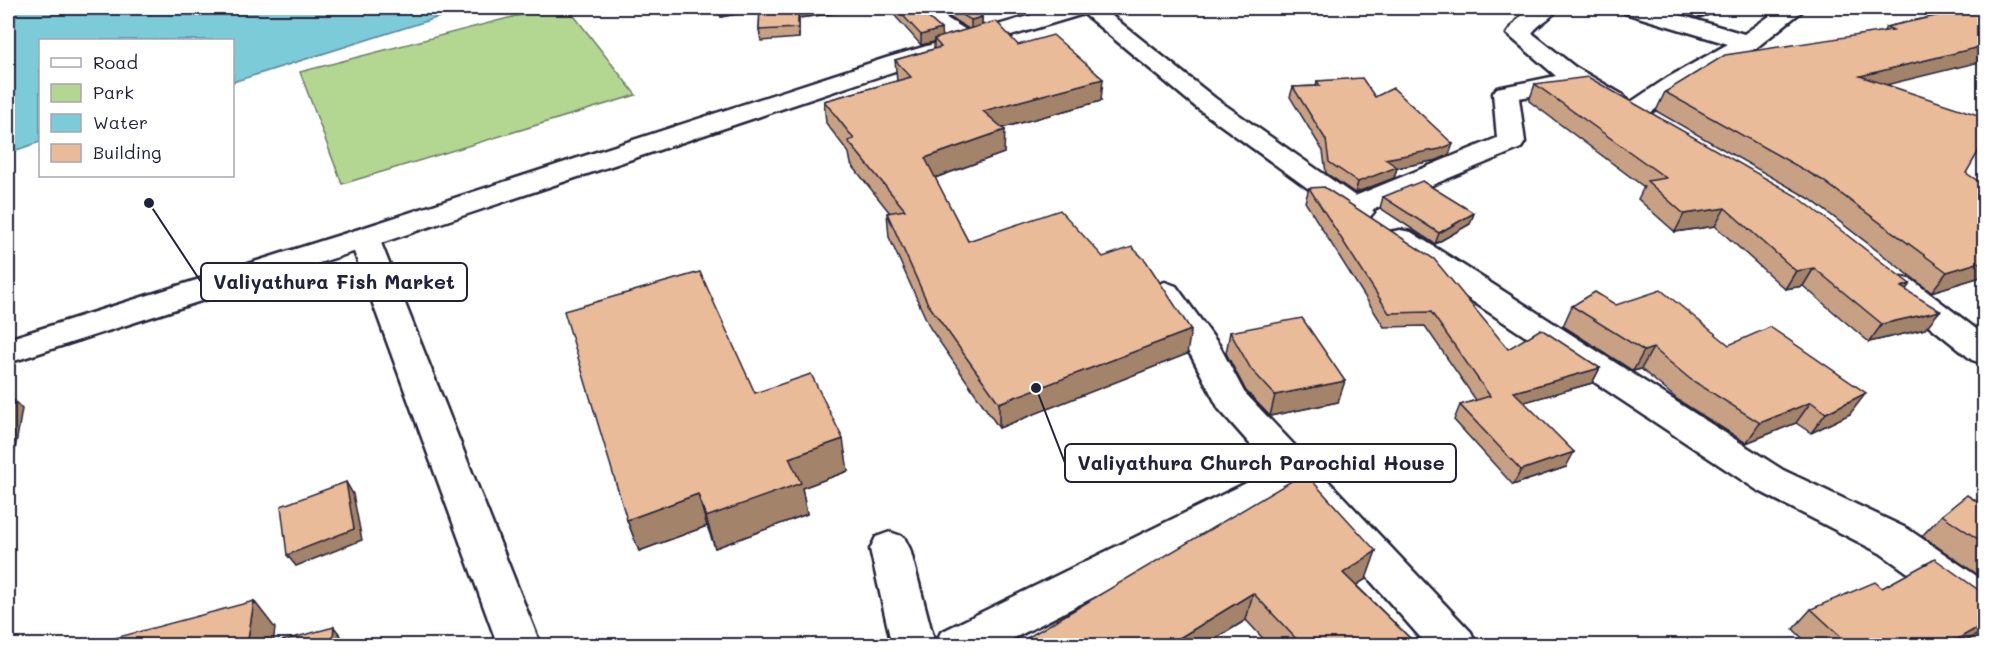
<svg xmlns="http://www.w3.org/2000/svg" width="1992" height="653" viewBox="0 0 1992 653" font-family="Mali,sans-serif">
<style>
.green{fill:#b3d691;stroke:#6a7c66;stroke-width:1.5}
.water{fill:#7ccbd9;stroke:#58879a;stroke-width:1.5}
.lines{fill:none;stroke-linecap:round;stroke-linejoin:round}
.minor-casing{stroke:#22223b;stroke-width:5}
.secondary-casing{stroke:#22223b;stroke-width:5}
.minor{fill:#fff;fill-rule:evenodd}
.secondary{fill:#fff;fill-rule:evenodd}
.wall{fill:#c8a184;stroke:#22223b;stroke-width:1.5}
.shaded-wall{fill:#a3836b;stroke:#22223b;stroke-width:1.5}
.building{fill:#e9bb99;stroke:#22223b;stroke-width:1.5}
.leader{fill:none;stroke:#22223b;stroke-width:2}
.callout-dot{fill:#22223b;stroke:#fff;stroke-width:2}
.callout{fill:#fff;stroke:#22223b;stroke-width:2}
.callout-label{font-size:20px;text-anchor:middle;font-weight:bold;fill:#22223b}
</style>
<rect width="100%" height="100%" fill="#fff"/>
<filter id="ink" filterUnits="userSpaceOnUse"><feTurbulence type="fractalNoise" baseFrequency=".0167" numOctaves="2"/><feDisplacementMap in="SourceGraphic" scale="12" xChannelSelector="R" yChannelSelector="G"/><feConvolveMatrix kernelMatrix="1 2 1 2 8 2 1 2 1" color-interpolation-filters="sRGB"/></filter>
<g filter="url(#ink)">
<polygon class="green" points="547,8 568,8 636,95 342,184 300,72"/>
<polygon class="water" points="8,8 468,8 233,82 232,40 40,40 40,142 8,153"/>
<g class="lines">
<g class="minor-casing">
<g id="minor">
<path d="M913,8H936L943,16L976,36L980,41L976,46C953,52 925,26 913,8Z"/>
<path d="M1077,8H1102L1215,98L1355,196L1497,138L1493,93L1497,88L1556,76L1507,34C1525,8 1527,8 1558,8C1553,18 1539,23 1532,33L1575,67L1623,95L1627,100L1623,105C1605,110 1590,97 1575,88L1519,98L1525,142L1521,148L1372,210L1374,212L1369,218L1359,221L1349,218L1197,108Z"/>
<polygon points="1622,8 1656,8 1744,34 1781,8 1806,8 1756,48 1685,88 1643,118 1634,120 1625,118 1621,112 1625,106 1667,78 1728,44 1625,13"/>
<polygon points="364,229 375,231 379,238 541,646 498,646 349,238 353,231"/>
<polygon points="1400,230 1411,232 1783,470 1908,529 1984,581 1984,621 1969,616 1880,553 1757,490 1389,246 1385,239 1389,232"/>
<polygon points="1901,277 1912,280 1984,335 1984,364 1972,360 1890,294 1885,287 1890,280"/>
<polygon points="1165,282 1176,286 1219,345 1244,392 1471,632 1477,646 1428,646 1294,494 999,646 892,646 870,549 876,537 890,532 904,537 910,549 935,644 941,632 1273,470 1219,409 1192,357 1149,293 1154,286"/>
</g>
</g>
<g class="secondary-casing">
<polygon id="secondary" points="1056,8 1090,8 1087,13 904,68 375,245 8,363 8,339 353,231 886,58"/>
</g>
<use href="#minor" class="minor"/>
<use href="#secondary" class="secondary"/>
</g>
<g class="wall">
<polygon points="716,8 874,8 799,18 799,38 761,41 759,30 760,9 721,17"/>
<polygon points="888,8 917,8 941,29 941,37 969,29 944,14 938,8 973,8 982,17 982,25 1018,45 1101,101 1002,128 1004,153 935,178 968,241 1187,354 999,428 930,328 889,237 887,213 890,213 851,164 849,153 826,123 824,101 897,81 895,60 934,49 934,42 921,45"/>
<polygon points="1662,8 1737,8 1698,18"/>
<polygon points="1922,8 1984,8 1888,85 1966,173 1984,276 1931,292 1810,199 1656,111 1665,92 1884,31 1886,27 1939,15"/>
<polygon points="1317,81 1375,97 1449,155 1437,160 1397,168 1394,178 1355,193 1326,173 1323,151 1290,97 1293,87 1316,86"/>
<polygon points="1535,84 1906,290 1925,329 1869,342 1803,286 1785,289 1715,226 1675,232 1638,199 1644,187 1529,101"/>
<polygon points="1309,188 1508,349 1600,368 1592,383 1524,402 1566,467 1513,485 1454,420 1460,405 1476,400 1425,326 1384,327 1305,202"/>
<polygon points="1383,197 1474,213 1470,224 1435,244 1380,208"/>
<polygon points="1616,305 1729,345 1850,414 1811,433 1796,423 1746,443 1678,400 1641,369 1633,371 1563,326 1572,306"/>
<polygon points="1230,332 1338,402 1270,416 1246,391 1226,353"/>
<polygon points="755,393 848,471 802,488 807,514 715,548 707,526 639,551 627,520"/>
<polygon points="1305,473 1366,579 1356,585 1417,645 1269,645 1246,620 1205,645"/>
<polygon points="1984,506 1984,579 1922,536 1942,515"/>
<polygon points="1984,594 1984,631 1959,645 1809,645 1793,629 1811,609"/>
</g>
<g class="shaded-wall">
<polygon points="719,8 762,8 762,9 721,17"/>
<polygon points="798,8 874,8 799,18 799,38 798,28"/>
<polygon points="1703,8 1737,8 1698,18"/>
<polygon points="982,17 982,27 971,31 971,20"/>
<polygon points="941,29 942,39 934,39 934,42 921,45 921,35"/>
<polygon points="1984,46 1984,61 1849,94 1860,76"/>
<polygon points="1103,79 1101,101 983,133 983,111"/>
<polygon points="1005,130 1004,153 926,181 925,158"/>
<polygon points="1453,144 1449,155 1437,160 1397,168 1394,178 1355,193 1358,182 1385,159"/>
<polygon points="1725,208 1715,226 1675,232 1684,214"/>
<polygon points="1474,213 1470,224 1435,244 1439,233"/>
<polygon points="1984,261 1984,276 1931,292 1947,272"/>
<polygon points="1814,268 1803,286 1785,289 1796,271"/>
<polygon points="1910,284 1897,302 1901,287"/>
<polygon points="1940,311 1925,329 1869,342 1882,324"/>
<polygon points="1191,330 1187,354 999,428 999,403"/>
<polygon points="1653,348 1641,369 1633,371 1644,351"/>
<polygon points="1600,368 1592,383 1507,407 1514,392"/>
<polygon points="1345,381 1338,402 1270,416 1275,395"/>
<polygon points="1866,393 1850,414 1811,433 1826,413"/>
<polygon points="11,397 22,409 14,456 8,478 8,420"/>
<polygon points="1811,402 1796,423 1746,443 1760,423"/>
<polygon points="843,439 848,471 802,488 807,514 715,548 706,517 789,458"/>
<polygon points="1574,452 1566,467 1513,485 1521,470"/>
<polygon points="346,482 353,494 362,540 296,566 287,555"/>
<polygon points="698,494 707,526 639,551 627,520"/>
<polygon points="1376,551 1366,579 1333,600 1343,573"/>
<polygon points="1253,593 1246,620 1205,645 1168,645"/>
<polygon points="254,601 275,628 273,645 247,645"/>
<polygon points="1984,624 1984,631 1959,645 1946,645"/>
<polygon points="334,627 348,645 332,645"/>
</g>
<g class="building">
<polygon points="760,8 798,8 798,28 759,30"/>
<polygon points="896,8 917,8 941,29 921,35"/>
<polygon points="950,8 973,8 982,17 971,20"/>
<polygon points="1972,8 1984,8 1984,46 1860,76 1984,117 1984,142 1966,173 1984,185 1984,261 1947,272 1822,180 1665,92 1725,55 1893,30 1886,27"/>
<polygon points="996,21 1018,45 1053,35 1103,79 983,111 1005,130 925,158 968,241 1060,210 1103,257 1132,247 1146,261 1191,330 999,403 928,304 887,213 905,210 848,141 854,139 824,101 911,77 895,60 941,47 934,39"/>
<polygon points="1588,77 1798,197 1910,284 1901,287 1940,311 1882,324 1814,268 1796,271 1725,208 1684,214 1647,181 1666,178 1535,84"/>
<polygon points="1362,78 1375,97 1393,88 1453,144 1440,149 1385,159 1397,167 1358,182 1329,162 1326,140 1293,87 1320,86 1317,81"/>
<polygon points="1422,181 1474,213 1439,233 1383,197"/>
<polygon points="1324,187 1434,259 1508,349 1541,329 1600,368 1514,392 1574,452 1521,470 1460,405 1490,396 1431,312 1389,313 1309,188"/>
<polygon points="700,272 755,393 811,374 843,439 789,458 801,483 706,517 698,494 627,520 564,311"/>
<polygon points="1661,290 1729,345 1770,327 1866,393 1826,413 1811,402 1760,423 1690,379 1653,348 1644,351 1572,306 1595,292 1616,305"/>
<polygon points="1302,318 1345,381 1275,395 1251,369 1230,332"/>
<polygon points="11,397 8,420 8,398"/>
<polygon points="1305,473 1376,551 1343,573 1417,645 1302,645 1253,593 1168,645 1015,645"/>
<polygon points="346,482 354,529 287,555 281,506"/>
<polygon points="1967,495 1984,506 1984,543 1942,515"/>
<polygon points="1935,559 1984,594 1984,624 1947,645 1948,645 1850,645 1811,609 1875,582 1882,588"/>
<polygon points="254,601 247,645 113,645 115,638"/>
<polygon points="334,627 332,645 266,645"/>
</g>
</g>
<path class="leader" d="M149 203L201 282M1036 388L1065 463"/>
<g class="callout-dot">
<circle cx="149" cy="203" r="6"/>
<circle cx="1036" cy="388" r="6"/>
</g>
<g class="callout">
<rect x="201" y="263" width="266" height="38" rx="6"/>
<rect x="1065" y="444" width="391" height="38" rx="6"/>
</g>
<g class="callout-label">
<text x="334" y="289">Valiyathura Fish Market</text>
<text x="1261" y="470">Valiyathura Church Parochial House</text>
</g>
<rect width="1992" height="653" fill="none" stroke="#fff" stroke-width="30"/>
<rect x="15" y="15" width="1962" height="623" fill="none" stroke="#22223b" stroke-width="2" filter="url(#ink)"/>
<rect x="39" y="39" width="195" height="138" fill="#ffffff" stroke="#a7a7b1" stroke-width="1.5"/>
<rect x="51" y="58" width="30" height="9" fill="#ffffff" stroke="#a7a7b1" stroke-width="1.5"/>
<text x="93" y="69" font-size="18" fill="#22223b">Road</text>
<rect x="51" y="84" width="30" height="18" fill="#b3d691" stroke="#a7a7b1" stroke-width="1.5"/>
<text x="93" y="99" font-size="18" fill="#22223b">Park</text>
<rect x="51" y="114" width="30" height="18" fill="#7ccbd9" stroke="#a7a7b1" stroke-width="1.5"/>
<text x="93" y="129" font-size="18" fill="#22223b">Water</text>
<rect x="51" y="144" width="30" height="18" fill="#e9bb99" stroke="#a7a7b1" stroke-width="1.5"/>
<text x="93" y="159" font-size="18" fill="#22223b">Building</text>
</svg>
